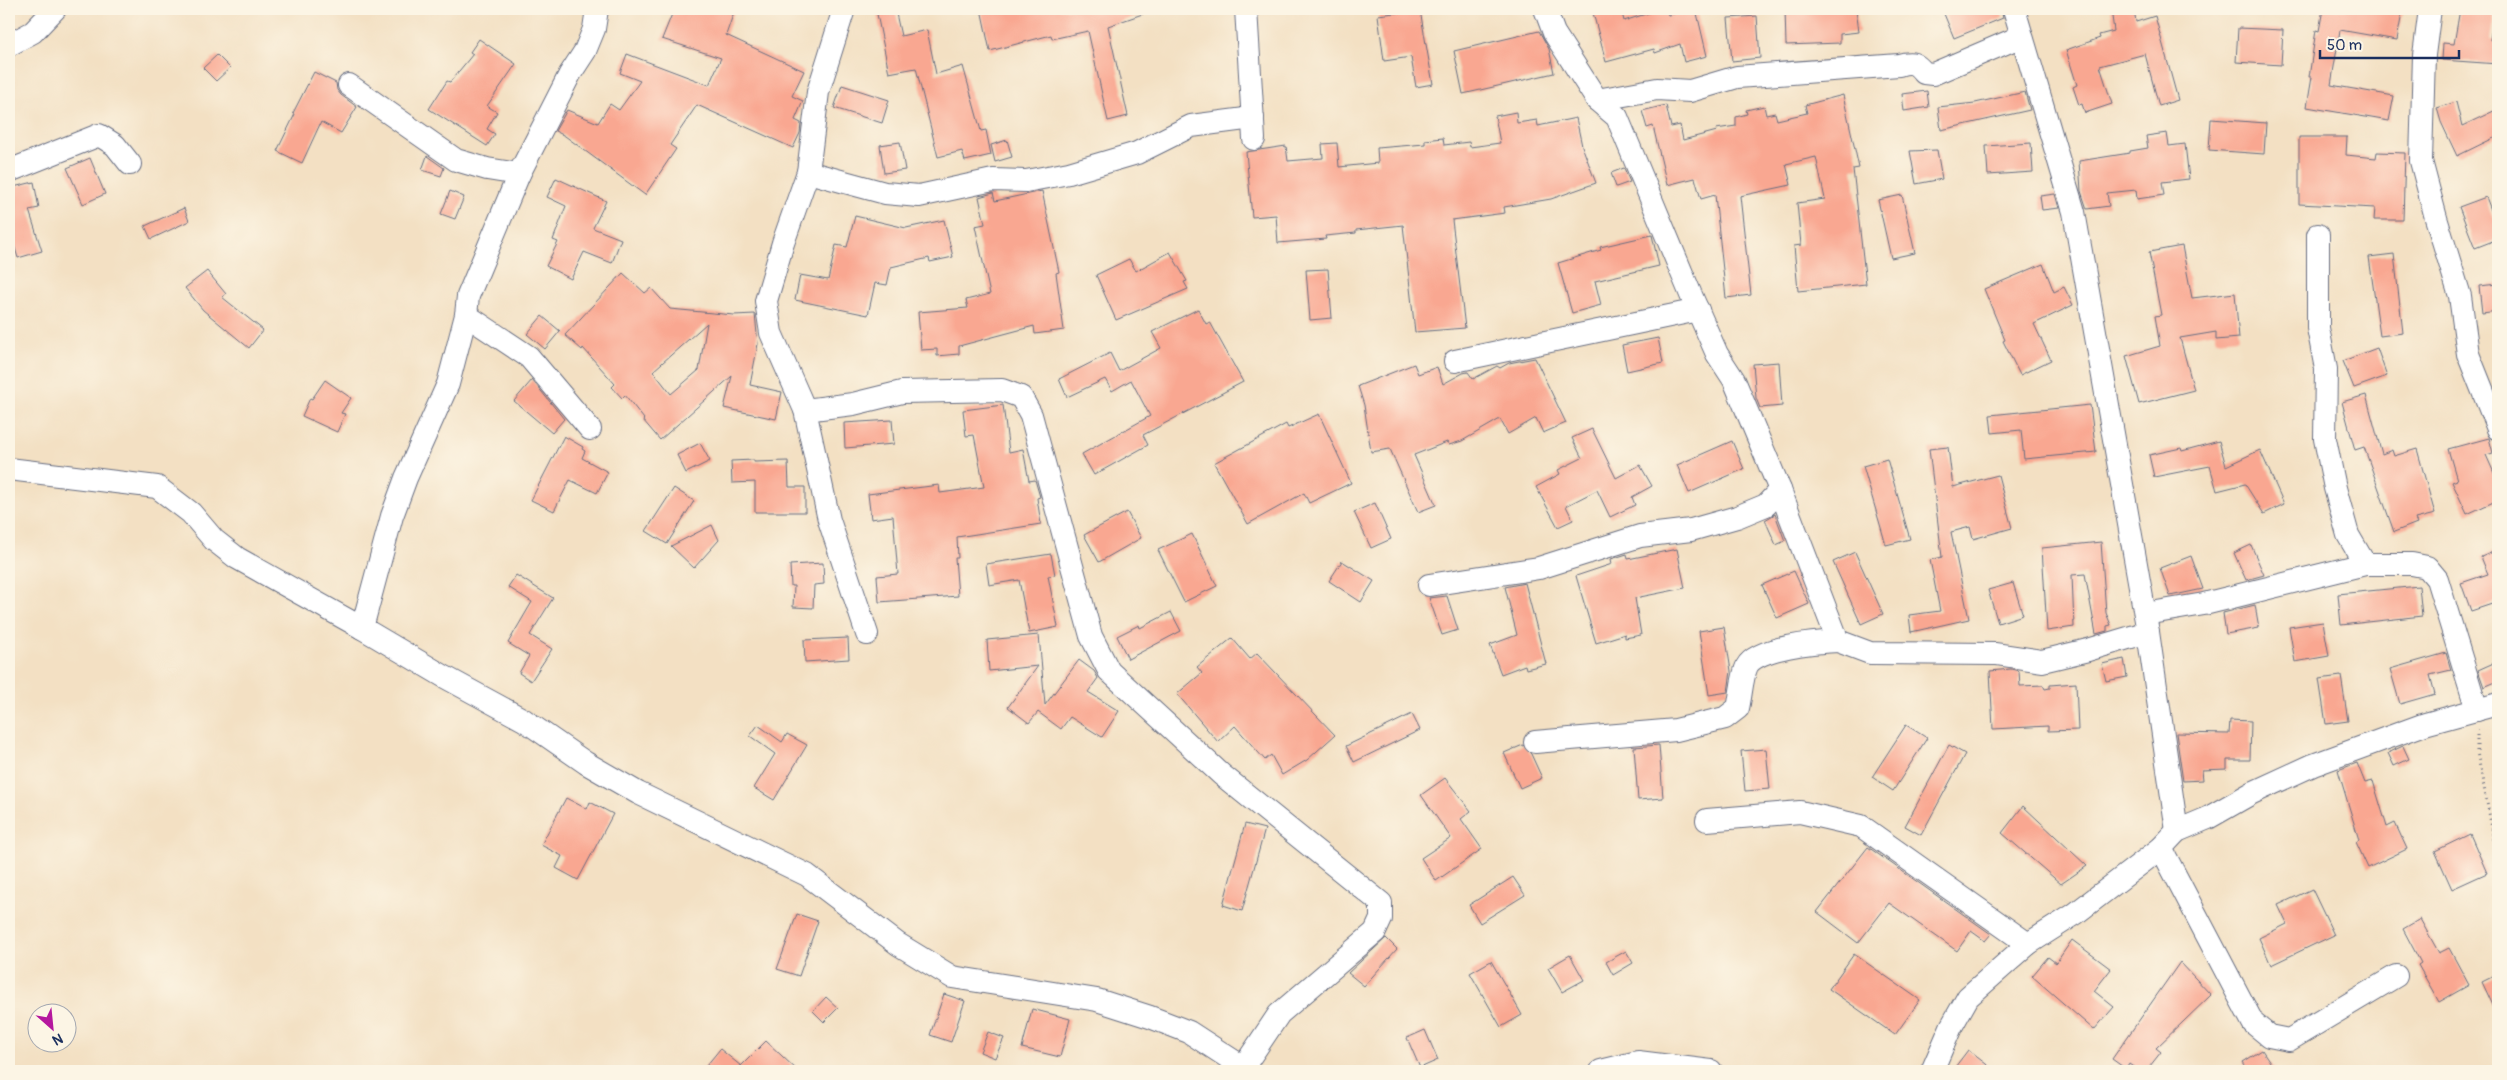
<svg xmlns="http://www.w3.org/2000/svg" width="2507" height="1080" viewBox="0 0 2507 1080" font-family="Pangolin,sans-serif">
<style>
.building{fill:#f9a791;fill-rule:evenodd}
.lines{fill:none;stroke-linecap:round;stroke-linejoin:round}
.street-casing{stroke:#676d81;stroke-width:24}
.path{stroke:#676d81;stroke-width:3;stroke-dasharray:1 4;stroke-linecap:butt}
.street{stroke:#fff;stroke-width:22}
</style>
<rect width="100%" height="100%" fill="#fcf5e5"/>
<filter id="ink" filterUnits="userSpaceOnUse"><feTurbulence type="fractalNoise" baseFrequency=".02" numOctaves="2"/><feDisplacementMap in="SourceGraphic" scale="10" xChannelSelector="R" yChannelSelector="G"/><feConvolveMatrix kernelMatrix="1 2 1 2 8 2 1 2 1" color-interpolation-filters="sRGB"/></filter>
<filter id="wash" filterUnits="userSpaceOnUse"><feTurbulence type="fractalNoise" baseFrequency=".0096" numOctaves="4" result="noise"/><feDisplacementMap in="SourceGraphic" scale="20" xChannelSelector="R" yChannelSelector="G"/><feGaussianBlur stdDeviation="1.12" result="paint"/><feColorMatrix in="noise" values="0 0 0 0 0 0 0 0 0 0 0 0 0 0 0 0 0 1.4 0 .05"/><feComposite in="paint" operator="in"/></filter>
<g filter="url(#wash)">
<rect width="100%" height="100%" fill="#f3e0c3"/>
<g id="blocks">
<g class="building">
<polygon points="674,9 735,9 726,35 804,71 792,96 803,101 795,120 801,123 800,133 793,148 697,105 670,145 676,149 645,195 565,136 555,131 567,110 598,123 610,104 619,110 640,81 620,73 627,54 709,85 721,58 662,39"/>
<polygon points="876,9 895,9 901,36 927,30 936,74 963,66 981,131 986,130 991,155 965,161 962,151 938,157 916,68 889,73"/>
<polygon points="981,9 1151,9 1151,11 1108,26 1128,116 1108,121 1088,31 1052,39 1051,35 990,51"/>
<polygon points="1592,9 1621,9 1624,21 1661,9 1666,9 1668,15 1696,9 1707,56 1684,62 1680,44 1655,53 1654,49 1606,62"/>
<polygon points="1785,9 1856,9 1859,32 1840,34 1840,43 1786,45"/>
<polygon points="1942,9 2001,9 2003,18 1954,38"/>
<polygon points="2111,9 2134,9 2136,22 2155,16 2178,100 2159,106 2145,54 2100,66 2112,104 2085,113 2082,104 2079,105 2073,87 2077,85 2066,50 2100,38 2099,35 2114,31"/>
<polygon points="2323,9 2376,9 2402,13 2397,40 2340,30 2331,85 2394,96 2389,121 2307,107 2312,77 2309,77 2316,30 2319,31"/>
<polygon points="2460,9 2495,10 2490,40 2498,40 2498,64 2442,60 2443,43 2454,44"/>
<polygon points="1420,10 1433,84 1416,87 1411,57 1384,61 1378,15"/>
<polygon points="1757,16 1760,58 1732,61 1728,18"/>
<polygon points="2238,28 2283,30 2281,65 2236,62"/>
<polygon points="1539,31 1549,49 1554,73 1463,94 1454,51"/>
<polygon points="479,39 516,64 487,106 497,112 487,129 495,134 487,146 429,109 447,81 450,82 473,54 470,52"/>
<polygon points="217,55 230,68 216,81 203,68"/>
<polygon points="314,72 336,83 337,90 341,95 357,107 341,133 321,122 302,163 277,151 295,114 293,113"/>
<polygon points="842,85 889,100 882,123 834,108"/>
<polygon points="1927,91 1929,107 1904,111 1902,94"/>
<polygon points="2025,92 2030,110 1941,130 1938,107 1975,103"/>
<polygon points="1843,95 1859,168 1853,169 1866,284 1798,291 1794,246 1801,245 1797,203 1825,199 1816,157 1786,164 1791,185 1740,196 1751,295 1726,298 1715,195 1701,199 1695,178 1667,185 1653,126 1647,128 1642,111 1666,105 1671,127 1680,125 1683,140 1717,131 1716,129 1736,126 1736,117 1747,114 1746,110 1764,106 1766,115 1775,113 1777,120 1807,113 1805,105"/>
<polygon points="2456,102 2462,126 2498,109 2498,136 2457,156 2441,122 2437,108"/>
<polygon points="1516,112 1517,123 1537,120 1538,126 1576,118 1582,146 1596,183 1551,199 1504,207 1505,213 1452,220 1465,328 1415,332 1403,225 1356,230 1356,233 1325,236 1326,239 1278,243 1276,215 1252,217 1246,152 1286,146 1288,161 1323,158 1322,144 1337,143 1339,167 1378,163 1377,148 1425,144 1425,140 1443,138 1444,145 1469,142 1470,147 1500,143 1495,116"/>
<polygon points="2211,119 2266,123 2264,154 2209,150"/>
<polygon points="2167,133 2169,146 2185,144 2189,179 2162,182 2164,195 2137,199 2136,190 2107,193 2109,206 2087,209 2081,191 2079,161 2130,153 2130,151 2148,148 2146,136"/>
<polygon points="2299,137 2347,137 2346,155 2376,158 2377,152 2405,153 2403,220 2374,220 2375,208 2299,204"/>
<polygon points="1007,140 1012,157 995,162 991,145"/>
<polygon points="900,142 905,170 884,173 880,145"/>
<polygon points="2031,143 2033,172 1988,175 1986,146"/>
<polygon points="1937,150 1942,179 1916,184 1910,151"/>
<polygon points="427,156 444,168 441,176 422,170"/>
<polygon points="90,158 105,194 83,204 67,168"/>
<polygon points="1624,168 1630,182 1616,187 1611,173"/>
<polygon points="556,178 606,201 593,228 621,239 612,263 584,252 571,279 546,266 558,242 553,240 566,206 547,197"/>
<polygon points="34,182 39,208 29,210 42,251 18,258 9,228 9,188"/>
<polygon points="450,191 464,197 455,219 441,214"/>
<polygon points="1042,191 1059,272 1056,273 1064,330 1035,334 1034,326 959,346 959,354 937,356 937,349 921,350 918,312 968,308 966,300 990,294 975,226 985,224 979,197 993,193 995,201"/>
<polygon points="2055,194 2059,208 2042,210 2040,196"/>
<polygon points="1902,195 1915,253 1891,258 1878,200"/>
<polygon points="2486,197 2498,228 2498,239 2475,248 2459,207"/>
<polygon points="184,208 189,221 151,239 145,226"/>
<polygon points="855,216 906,228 944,220 953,257 930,262 929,258 891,267 887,285 875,283 868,315 795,300 800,275 828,280 836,245 847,247"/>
<polygon points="1652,235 1659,266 1595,281 1601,305 1572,313 1558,263 1601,250 1600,247"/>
<polygon points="2182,246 2192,298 2235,293 2239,338 2216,340 2216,332 2180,338 2194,390 2139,404 2126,356 2160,346 2155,316 2161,315 2149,252"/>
<polygon points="1170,252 1187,281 1184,282 1188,289 1116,320 1096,275 1129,259 1136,271"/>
<polygon points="2394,254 2403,333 2380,336 2369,257"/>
<polygon points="2043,264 2054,292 2064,287 2073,305 2034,324 2051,360 2020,375 2003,341 2005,340 1984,289"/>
<polygon points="1328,269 1332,318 1310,320 1306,270"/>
<polygon points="207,271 226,294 222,297 263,330 249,348 203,310 185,288"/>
<path d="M623,273L645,293L651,288L670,309L734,315L755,314L758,344L750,385L782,392L776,419L724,408L732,376L660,440L643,420L644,419L625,395L622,398L612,387L615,384L583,348L582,350L565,335ZM707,323L699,370L671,394L653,371Z"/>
<polygon points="2498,284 2498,311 2482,313 2479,286"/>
<polygon points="1198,309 1206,324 1210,322 1243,382 1143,435 1148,445 1094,475 1082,454 1150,416 1131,380 1112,391 1105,379 1067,397 1059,379 1110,353 1119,371 1161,348 1152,332"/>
<polygon points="542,316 560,331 545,349 527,334"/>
<polygon points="1658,338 1663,363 1627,371 1622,345"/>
<polygon points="2377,348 2387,376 2354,388 2343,361"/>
<polygon points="1535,358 1566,423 1543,433 1536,418 1508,434 1500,419 1462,441 1449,445 1447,442 1414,455 1436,505 1418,512 1390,449 1371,452 1364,405 1358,386 1414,364 1418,374 1437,367 1443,384 1463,373 1468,372 1473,379 1497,366 1500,368 1509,363"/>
<polygon points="1779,362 1782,406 1760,408 1756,398 1753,364"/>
<polygon points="325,380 351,398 341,413 345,414 337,432 302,416 310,398 312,399"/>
<polygon points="532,380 564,419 552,433 514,401"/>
<polygon points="2366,395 2382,454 2392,450 2394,456 2417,449 2435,514 2415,519 2417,523 2394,532 2364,447 2355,450 2342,402"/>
<polygon points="1003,405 1009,452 1023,449 1029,481 1035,480 1040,497 1037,498 1041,524 957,537 958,558 955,558 958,596 879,602 877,576 898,574 893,516 871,519 868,494 939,485 940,493 984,487 974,435 966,436 963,410"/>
<polygon points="2090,405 2096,452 2024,459 2021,430 1992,433 1990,415"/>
<polygon points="1319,414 1351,483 1309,503 1304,493 1248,524 1214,463 1286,424 1288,428"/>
<polygon points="892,420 894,444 845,448 844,423"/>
<polygon points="1592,429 1616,478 1640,465 1652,486 1632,497 1635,505 1610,517 1597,490 1566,506 1573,520 1558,527 1536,487 1560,474 1558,470 1582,458 1572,438"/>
<polygon points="564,436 583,447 582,449 585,451 582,458 608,472 597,493 570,480 554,511 531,500"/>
<polygon points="2489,438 2493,453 2486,455 2498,482 2498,500 2467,514 2452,482 2457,480 2448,449"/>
<polygon points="1732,441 1744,469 1689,493 1677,465"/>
<polygon points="2219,441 2226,466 2260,450 2284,504 2264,514 2245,484 2217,491 2210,466 2154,477 2149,455 2181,448 2182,451"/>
<polygon points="700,443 710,461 686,473 677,455"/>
<polygon points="1948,447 1953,487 1998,475 2012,528 1973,539 1970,527 1951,532 1969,619 1911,632 1909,615 1940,611 1930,560 1942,557 1929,449"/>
<polygon points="1887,459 1910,539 1886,545 1863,466"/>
<polygon points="754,460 754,462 788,461 789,487 805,487 805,512 755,512 755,482 732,483 731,461"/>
<polygon points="674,488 694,501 667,544 646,531"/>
<polygon points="1375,503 1391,539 1371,548 1354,512"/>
<polygon points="1127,512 1141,538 1099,562 1084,535"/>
<polygon points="1775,514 1785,541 1776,545 1765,520"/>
<polygon points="712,525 719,540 694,568 671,546"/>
<polygon points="1192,534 1217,586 1184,602 1158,550"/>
<polygon points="2101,542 2106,613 2111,625 2107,626 2107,631 2096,634 2085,574 2072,575 2074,627 2047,631 2042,548"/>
<polygon points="2251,545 2264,575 2246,580 2234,553"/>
<polygon points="1677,549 1685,588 1635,598 1641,635 1625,638 1625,634 1596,643 1576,576 1612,564 1611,559 1627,554 1628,559"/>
<polygon points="2498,550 2498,602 2471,611 2461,583 2488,574 2481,557"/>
<polygon points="1855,552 1883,614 1861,624 1833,562"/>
<polygon points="1051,554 1055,575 1048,576 1058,627 1029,633 1019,580 989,585 986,564"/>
<polygon points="2191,556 2203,589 2170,596 2160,568"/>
<polygon points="1342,561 1374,581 1361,602 1329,581"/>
<polygon points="823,563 824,584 814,585 813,608 793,607 794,586 791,586 790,565"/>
<polygon points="1794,571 1809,604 1777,618 1762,585"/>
<polygon points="516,575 553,598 530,635 552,649 531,681 519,673 529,656 508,643 532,602 508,587"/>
<polygon points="1525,583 1546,664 1526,669 1525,665 1501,674 1490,645 1517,635 1505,587"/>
<polygon points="2013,583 2023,615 1998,623 1988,590"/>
<polygon points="2419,586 2422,616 2341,625 2338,594"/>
<polygon points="1447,596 1458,630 1442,635 1429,598"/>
<polygon points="2255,605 2259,628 2226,634 2223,613"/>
<polygon points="1171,612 1181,631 1128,659 1117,636 1139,625 1140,628"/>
<polygon points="2323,622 2329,656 2295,662 2289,627"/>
<polygon points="1724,627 1731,671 1728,692 1709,695 1699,631"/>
<polygon points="1039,635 1045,705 1079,660 1094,671 1098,678 1088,692 1119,711 1102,737 1070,717 1061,729 1038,712 1029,723 1008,707 1038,666 989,671 987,640"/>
<polygon points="848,638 849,659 805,662 804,640"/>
<polygon points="1232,638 1250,659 1257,653 1335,735 1307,760 1282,775 1271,755 1265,760 1235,726 1218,742 1177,694 1202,673 1197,667"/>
<polygon points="2446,653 2451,670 2430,675 2435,694 2400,704 2390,669"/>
<polygon points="2124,659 2127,677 2106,681 2102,664"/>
<polygon points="2498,661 2498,681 2484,687 2478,670"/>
<polygon points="2011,669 2019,671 2020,686 2043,685 2045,689 2050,688 2050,685 2076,683 2078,730 2048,731 2048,726 1993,729 1990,671"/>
<polygon points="2341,676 2348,721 2326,724 2319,679"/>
<polygon points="1412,714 1420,730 1354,762 1346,746"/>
<polygon points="2230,720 2251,721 2250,760 2227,760 2227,769 2202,770 2203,780 2183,781 2176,733 2229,734"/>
<polygon points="758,725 782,742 787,734 807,745 774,800 754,788 775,754 750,736"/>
<polygon points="1906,725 1927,738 1893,791 1872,777"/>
<polygon points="1523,745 1531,754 1542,778 1520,788 1504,753"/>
<polygon points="1659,745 1663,798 1638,800 1634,747"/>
<polygon points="1949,745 1965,754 1921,835 1905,826"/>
<polygon points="2403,746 2409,759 2394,766 2388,753"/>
<polygon points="1766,749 1770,789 1745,791 1741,751"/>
<polygon points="2357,763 2365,783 2373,781 2387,827 2395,823 2407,849 2368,868 2356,842 2359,840 2338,770"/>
<polygon points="1445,778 1471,811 1461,819 1482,849 1436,881 1421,858 1451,838 1421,795"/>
<polygon points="566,798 587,809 590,802 613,814 578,880 556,868 562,856 541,845"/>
<polygon points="2023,806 2087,866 2061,884 2002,833"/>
<polygon points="1245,824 1265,829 1242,911 1223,905"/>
<polygon points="2470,834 2487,873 2452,889 2435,851"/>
<polygon points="1868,847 1991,934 1985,941 1971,931 1957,951 1889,903 1858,943 1817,912"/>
<polygon points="1513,877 1525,895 1480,923 1469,905"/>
<polygon points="2312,889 2334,935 2271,965 2259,938 2287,924 2278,905"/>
<polygon points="797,914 818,921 799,976 777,969"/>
<polygon points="2420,919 2439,953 2449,948 2469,985 2439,1002 2418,965 2421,963 2403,929"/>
<polygon points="1386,938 1397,949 1364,986 1348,973"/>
<polygon points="2072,940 2111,969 2094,991 2114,1007 2094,1030 2032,976 2048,957 2056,963"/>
<polygon points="1626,951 1633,963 1613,975 1606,962"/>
<polygon points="1854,954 1920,1000 1895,1035 1829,989"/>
<polygon points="1570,955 1584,980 1562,992 1548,968"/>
<polygon points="1491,961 1522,1015 1501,1027 1470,973"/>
<polygon points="2180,962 2211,995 2156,1048 2161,1052 2146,1071 2139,1071 2129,1064 2126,1069 2112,1059"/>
<polygon points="2498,974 2498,1016 2482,982"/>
<polygon points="944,994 965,1001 951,1042 930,1035"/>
<polygon points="826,997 838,1008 824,1022 813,1011"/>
<polygon points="1032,1009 1070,1019 1060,1057 1022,1048"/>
<polygon points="1425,1030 1438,1060 1420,1068 1407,1038"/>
<polygon points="988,1032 1004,1038 995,1058 980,1052"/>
<polygon points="766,1041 798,1071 702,1071 720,1049 741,1066"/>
<polygon points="1968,1050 1995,1071 1952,1071"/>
<polygon points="2262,1050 2276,1071 2249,1071 2243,1062"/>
</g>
</g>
</g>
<g filter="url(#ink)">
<use href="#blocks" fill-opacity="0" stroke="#676d81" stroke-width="1"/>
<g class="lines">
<g class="street-casing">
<g id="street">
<polyline points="597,9 594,29 585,51 570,74 519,174 468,296 466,315 448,384 406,478 392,516 362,628 445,677 524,720 586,763 638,793 807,875 898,944 952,977 1097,1000 1150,1017 1189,1032 1249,1071"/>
<polyline points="844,9 818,92 808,172 783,243 766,301 771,333 805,410 829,520 867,634"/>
<polyline points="1246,9 1254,139"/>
<polyline points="1545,9 1554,33 1597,100 1617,117 1691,295 1717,354 1734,380 1780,490 1838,641 1870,653 1996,654 2042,661 2088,650 2148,632"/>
<polyline points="2014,9 2074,212 2148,632 2177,831"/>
<polyline points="2430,9 2424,55 2421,161 2436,218 2460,296 2468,354 2498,429"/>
<polyline points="9,45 33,32 55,9"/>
<polyline points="349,85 456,160 487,169 519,174"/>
<path d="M1597,100L1657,89L1690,91L1737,77L1899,65C1912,61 1916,63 1924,73L1933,74L2022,36"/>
<polyline points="9,171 99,135 115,145 130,164"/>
<polyline points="808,172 885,193 919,196 993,180 1026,181 1069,173 1137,153 1191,126 1253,118"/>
<polyline points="2318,235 2318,328 2326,369 2325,439 2335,488 2348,535 2365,564"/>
<polyline points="466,315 529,357 590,429"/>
<polyline points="1455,361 1698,310"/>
<polyline points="805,410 853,404 902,392 1002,390 1021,397 1031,415 1091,636 1109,671 1222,775 1381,903 1381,919 1375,932 1279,1014 1244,1066"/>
<polyline points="9,469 157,487 191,513 214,540 237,558 362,628"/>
<polyline points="1429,585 1539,568 1640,536 1691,530 1737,517 1766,505 1780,490"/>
<polyline points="2145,614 2204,604 2365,564 2412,564 2427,567 2437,579 2477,710"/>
<path d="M1535,742L1676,730L1725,718L1738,708C1741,696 1742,676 1747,666C1757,647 1818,642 1838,641"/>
<polyline points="1707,820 1800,812 1861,826 2028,944"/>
<polyline points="2161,848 2253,1023 2269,1036 2289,1040 2396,976"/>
<polyline points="1601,1071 1638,1062 1711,1071"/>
<polyline points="1932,1071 1951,1027 1968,997 2028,944 2075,914 2161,848 2177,831 2208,818 2252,793 2313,765 2425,724 2498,704"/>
</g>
</g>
<polyline class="path" points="2477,730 2477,752 2493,833 2498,885"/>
<use href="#street" class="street"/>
</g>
</g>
<rect width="2507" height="1080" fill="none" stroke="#fcf5e5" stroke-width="30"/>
<g transform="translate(52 1028) rotate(153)"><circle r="24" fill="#fcf5e5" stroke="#a2a6af"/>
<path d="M0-4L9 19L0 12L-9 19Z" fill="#b5179e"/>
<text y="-8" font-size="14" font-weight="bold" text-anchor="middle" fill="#1b2f5e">N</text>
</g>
<path d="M2320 50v8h139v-8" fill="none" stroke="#1b2f5e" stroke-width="2.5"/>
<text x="2327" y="50" font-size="15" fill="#1b2f5e" stroke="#fcf5e5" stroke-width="4" paint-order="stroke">50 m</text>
</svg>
